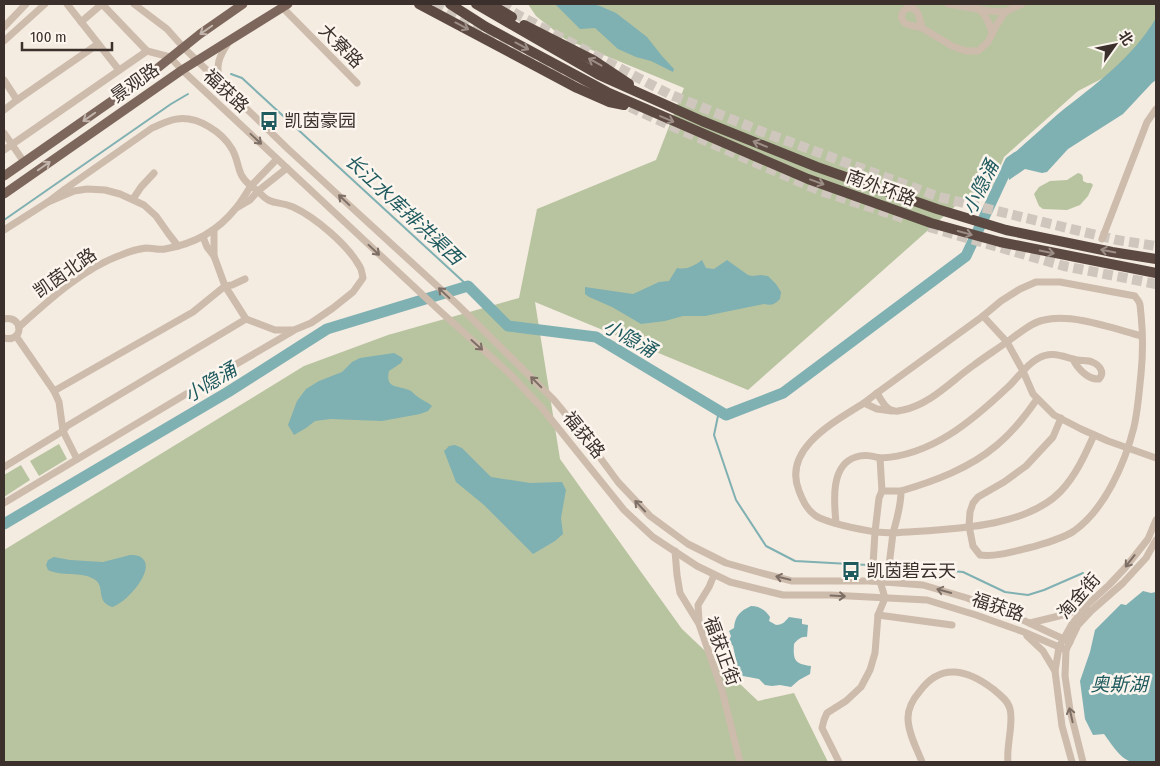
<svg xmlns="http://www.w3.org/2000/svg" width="1160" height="766" viewBox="0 0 1160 766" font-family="'Fira Sans Condensed','Noto Sans SC',sans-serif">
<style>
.green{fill:#b8c4a0}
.water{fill:#7fb0b2}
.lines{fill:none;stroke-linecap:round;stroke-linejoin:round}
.stream{stroke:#7fb0b2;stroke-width:2}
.river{stroke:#7fb0b2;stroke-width:11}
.highway-tunnel{stroke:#cfc6bd;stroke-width:10;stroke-dasharray:10 5;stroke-linecap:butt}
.minor{stroke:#cdbbac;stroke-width:7}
.major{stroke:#7d675c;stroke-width:9}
.highway{stroke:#5c4a42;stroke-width:10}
.oneway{stroke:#9c8e87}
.oneway2{stroke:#c2b5ac}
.oneway3{stroke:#7d6f65}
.labels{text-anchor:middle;stroke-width:5;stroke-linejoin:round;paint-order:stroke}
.street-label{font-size:18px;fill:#3b302b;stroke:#fbf5ee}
.poi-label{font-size:18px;fill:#3b302b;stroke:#fbf5ee;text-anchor:start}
.water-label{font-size:19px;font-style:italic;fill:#1f5a5e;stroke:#fbf5ee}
</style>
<rect width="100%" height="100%" fill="#f4ebe1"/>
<g class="green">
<polygon points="528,4 1156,4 1156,39 1111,74 1078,91 1004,157 992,187 983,195 961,201 748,390 535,302 560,459 682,629 758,701 794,693 828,762 4,762 4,550 304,366 388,335 519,298 537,209 656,160 684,88 565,39 536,16"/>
<path d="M1078,173C1083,174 1083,176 1083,181L1087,183H1091L1093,185L1088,196L1080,205L1067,210L1043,209L1039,206L1034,194L1039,187L1050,181L1067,180Z"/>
<polygon points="59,444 67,459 39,476 30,461"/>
<polygon points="21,465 30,480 4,497 4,475"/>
</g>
<g class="water">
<polygon points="555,4 592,4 600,6 616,13 647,37 662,56 674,69 673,72 651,61 636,57 618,49 595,28 580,29"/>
<path d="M1156,18V80L1152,83L1123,114L1068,149L1047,172L1042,173L1025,169L1009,180L1006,160C1024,145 1041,129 1058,114C1094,85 1132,59 1156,18Z"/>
<path d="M702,260L706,268L714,269L727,260L748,275L752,276L761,275L768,276L776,284L781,292L780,299C775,304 772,306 764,304L705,316H683L665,321L641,324L612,307L589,297L585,294V287L633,294L659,282L669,281L677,268C687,270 694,266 702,260Z"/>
<path d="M394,353L401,357L403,359L401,363L389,371C385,389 397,385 409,390C412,391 415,395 418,397C423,401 428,402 432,406L428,411L420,414L382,421L330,419L315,421L306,428L294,435L288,425L297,401L306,389L319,381L342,372L352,362L360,358Z"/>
<polygon points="455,445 462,448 491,477 530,483 562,482 566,490 561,518 563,534 555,541 533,554 484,505 456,482 444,451 449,446"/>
<path d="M130,555C134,555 139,555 142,558C157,570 124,605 112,607C110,606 107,605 105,603C98,595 104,585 94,579C80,571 63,577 48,570L46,565L48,560L54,557L70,560L103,562Z"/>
<path d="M1143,591L1151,593L1156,592V762C1150,762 1138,764 1132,762C1120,759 1111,743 1104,734L1093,735L1085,719L1080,681L1090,652L1095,630L1121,604L1126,605Z"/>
<path d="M751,606C759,606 766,610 770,617L769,621L776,625C782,625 785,622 789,617L802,619V624L808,625L807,637C802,636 797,640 794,644C793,659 794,664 811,666L810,674L799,680L791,687L780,685L772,686L765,685L759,679L743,676L738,669L733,646L729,641L731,636L729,631L734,628C735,616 740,611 751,606Z"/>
</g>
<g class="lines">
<g class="stream">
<polyline points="231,74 242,78 468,286"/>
<polyline points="4,220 171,104 188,94"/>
<polyline points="719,411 714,435 736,500 766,546 795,561 868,565"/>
<polyline points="894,566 963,572 1005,592 1028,595 1044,590 1083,573"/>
</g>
<polyline class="river" points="4,524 228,392 327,329 468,286 508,326 596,337 726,415 783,393 966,256 1010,162 1017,157"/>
<g class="highway-tunnel">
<polyline points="434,4 561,74 589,88"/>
<polyline points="501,4 518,15 669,94 763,132 939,197 1117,240 1156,246"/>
<polyline points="630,107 667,124 821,191 903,218"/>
<polyline points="929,227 1064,266 1156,284"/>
</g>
<g class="minor">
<polyline points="67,4 119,70"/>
<polyline points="102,4 147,51"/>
<polyline points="134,4 167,29 183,47 288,149 458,305 554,400 587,440 618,482 650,516 688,544 726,563 758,572 792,581 872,581 923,585 967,598 1010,614 1070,642"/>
<polyline points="948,4 989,11 1005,12 1022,4"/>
<polyline points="282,7 357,83"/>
<path d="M979,9C987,16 990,24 992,34"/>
<polyline points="81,22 102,4"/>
<polyline points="4,27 26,4"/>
<path d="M922,28C917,26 909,26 905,23C898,17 903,10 909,7C920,9 919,19 922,28L952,46L966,51H978L988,42L996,26L1005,12"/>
<polyline points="4,41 45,4"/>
<polyline points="4,80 17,100 98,44"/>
<path d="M221,81C214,67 220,55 228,43"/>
<polyline points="4,110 17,100"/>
<polyline points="4,133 24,162"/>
<polyline points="4,150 147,51 170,57 182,70 441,312 510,374 542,408 624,510 653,537 697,566 730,582 783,595 830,595 927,600 976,615 1024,632 1066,650"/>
<polyline points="277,159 251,186 258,191 287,168"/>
<polyline points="133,199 141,187 154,173"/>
<polyline points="4,230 48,202 74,191 87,189 105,190 120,194 144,205 156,216 168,233 178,246"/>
<path d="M214,230V256L225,286L246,319L275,330H294L311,323L333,308L353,292L363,278C362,274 362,270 360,267C348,245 315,217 293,207C277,200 272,207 258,191L250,200L238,207"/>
<polyline points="203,237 207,247 214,256"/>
<polyline points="1102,239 1147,122 1156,109"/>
<path d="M983,316L877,393C881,400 886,410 895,411C898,412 900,410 903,410C931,404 951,381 974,365C986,356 999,348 1011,339C1021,332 1032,322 1044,320C1072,313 1115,329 1142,336"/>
<path d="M4,319C24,315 24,343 4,338"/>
<path d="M19,327C48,301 84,268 121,255C128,252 138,249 146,248C153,248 159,250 165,249C194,244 218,231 236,208C242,201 246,193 251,186C235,173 241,165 232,149C222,132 198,116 177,119C168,120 160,125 152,128L65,189L48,202"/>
<polyline points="16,336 54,391"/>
<polyline points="877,393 864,403 877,409 892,411"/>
<path d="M864,403C834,422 782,449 799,491C803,501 807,510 816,516C829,524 859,529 875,532L872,581"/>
<path d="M1061,418L1053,437L1026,466L1004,482L978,497L973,503L970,512L969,526L973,546L980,555C997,557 1015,551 1032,547C1046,543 1062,539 1074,531C1105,509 1125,463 1134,427C1138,410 1139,392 1141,374C1143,354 1143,334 1141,314C1140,310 1141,305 1139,302C1138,300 1136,298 1135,296L1060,282H1036L1020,289L1001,301L983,316L1007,342L1023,371L1033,394L1054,415L1081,429L1108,441L1156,458"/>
<path d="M880,458C931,456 972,421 1007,388C1017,379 1025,366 1037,359C1052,350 1063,357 1077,360C1082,361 1088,360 1092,362C1100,365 1105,373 1099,379C1088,380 1077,368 1073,359"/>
<polyline points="77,459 63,431 59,402 54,391 193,312 225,286 232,285 245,279"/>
<polyline points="4,467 63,431 67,426 246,319"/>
<path d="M882,491H901C901,506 897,519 893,533L875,532L879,498Z"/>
<path d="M901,491C935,481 970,468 997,445C1013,432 1026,415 1037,399"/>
<polyline points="4,503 233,366 293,331"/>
<path d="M836,523C834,502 830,465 856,457C864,454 872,456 880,458L882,491"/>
<polyline points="675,551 677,575 680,593 699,624 722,690 740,762"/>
<path d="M887,582L893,533C943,529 1024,530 1061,491C1076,475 1085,455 1094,435"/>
<polyline points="878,615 952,625"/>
<polyline points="699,621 698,605 709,587 714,575"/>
<polyline points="1030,623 1067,614 1085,606"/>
<polyline points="1027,636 1043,651 1055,671"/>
<polyline points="839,762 822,728 824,720 827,713 846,701 861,687 870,670 875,653 878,615 885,598 880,581"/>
<path d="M922,762C917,749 908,733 908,718C908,708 913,699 920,691C941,662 968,670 993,689C999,694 1008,700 1010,709C1014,723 1006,746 1008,762"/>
<polyline points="1072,762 1062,726 1055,671 1059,647 1072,624 1088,604 1109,585 1125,568 1148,539 1156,520"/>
<polyline points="1083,762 1070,710 1065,676 1066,650 1078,625 1091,611 1123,583 1146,558 1156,540"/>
</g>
<g class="major">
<polyline points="4,176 149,75 200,34 243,4"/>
<polyline points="4,194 182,70 288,4"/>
</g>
<g class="highway">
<polyline points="419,4 577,88 609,102 624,105"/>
<polyline points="450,4 486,27 607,92 808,179 931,223 1000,242 1156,273"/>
<polyline points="476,4 599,75 702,121 817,167 937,209 1006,230 1112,252 1156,259"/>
<polyline points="490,4 512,17"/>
<polyline points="524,25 593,60 629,84"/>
</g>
</g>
<defs><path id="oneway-shaft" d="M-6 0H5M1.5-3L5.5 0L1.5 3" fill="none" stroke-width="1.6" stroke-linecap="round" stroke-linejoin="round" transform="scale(1.25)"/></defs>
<g class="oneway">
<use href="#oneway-shaft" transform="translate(462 26) rotate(28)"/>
<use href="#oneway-shaft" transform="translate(522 46) rotate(28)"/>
<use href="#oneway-shaft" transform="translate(595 62) rotate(-151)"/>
<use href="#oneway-shaft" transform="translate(667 119) rotate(23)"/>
<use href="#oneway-shaft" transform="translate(760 144) rotate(-158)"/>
<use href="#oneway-shaft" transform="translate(817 182) rotate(20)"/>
<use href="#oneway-shaft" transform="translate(965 233) rotate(15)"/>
<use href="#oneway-shaft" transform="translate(1108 251) rotate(-169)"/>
<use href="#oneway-shaft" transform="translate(1047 252) rotate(11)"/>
</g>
<g class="oneway2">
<use href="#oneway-shaft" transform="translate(206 30) rotate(145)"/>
<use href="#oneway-shaft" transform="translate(89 117) rotate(145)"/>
<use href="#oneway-shaft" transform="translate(44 166) rotate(-35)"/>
</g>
<g class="oneway3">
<use href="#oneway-shaft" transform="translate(256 139) rotate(43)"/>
<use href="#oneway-shaft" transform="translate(344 200) rotate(-137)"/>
<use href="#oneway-shaft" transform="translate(374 250) rotate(43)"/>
<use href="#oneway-shaft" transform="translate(444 293) rotate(-137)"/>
<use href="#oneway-shaft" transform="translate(477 345) rotate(42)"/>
<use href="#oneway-shaft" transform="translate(536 382) rotate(-135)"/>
<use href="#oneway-shaft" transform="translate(640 506) rotate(-133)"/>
<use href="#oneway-shaft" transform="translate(1130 561) rotate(128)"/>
<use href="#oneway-shaft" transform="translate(783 578) rotate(-167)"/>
<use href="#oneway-shaft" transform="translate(944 591) rotate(-164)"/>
<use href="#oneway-shaft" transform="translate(838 596) rotate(3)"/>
<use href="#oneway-shaft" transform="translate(1071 715) rotate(-103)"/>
</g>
<defs>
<g id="bus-bare" transform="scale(1.5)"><path d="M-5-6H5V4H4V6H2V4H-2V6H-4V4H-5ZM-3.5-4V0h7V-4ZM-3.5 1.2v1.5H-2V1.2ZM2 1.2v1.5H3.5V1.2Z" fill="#1f5a5e" stroke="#fbf5ee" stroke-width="2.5" paint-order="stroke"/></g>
</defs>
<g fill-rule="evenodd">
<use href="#bus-bare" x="269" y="121"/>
<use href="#bus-bare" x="851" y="571"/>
</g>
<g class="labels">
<g class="street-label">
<text transform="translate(341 46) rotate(45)" y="6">大寮路</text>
<text transform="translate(135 83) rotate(-35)" y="6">景观路</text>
<text transform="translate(226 91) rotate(43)" y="6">福获路</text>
<text transform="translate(881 188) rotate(20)" y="6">南外环路</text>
<text transform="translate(65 273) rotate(-35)" y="6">凯茵北路</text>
<text transform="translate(584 435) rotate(51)" y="6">福获路</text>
<text transform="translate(1079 596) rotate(-49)" y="6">淘金街</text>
<text transform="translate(998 607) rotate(19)" y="6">福获路</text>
<text transform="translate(722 651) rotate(70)" y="6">福获正街</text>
</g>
<g class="poi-label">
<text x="284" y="127">凯茵豪园</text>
<text x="866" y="577">凯茵碧云天</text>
</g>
<g class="water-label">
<text transform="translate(980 187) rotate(-64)" y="7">小隐涌</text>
<text transform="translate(404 209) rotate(43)" y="7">长江水库排洪渠西</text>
<text transform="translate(630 338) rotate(29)" y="7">小隐涌</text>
<text transform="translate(210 382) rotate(-31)" y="7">小隐涌</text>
<text x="1119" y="691">奥斯湖</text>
</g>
</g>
<rect width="1160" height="766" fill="none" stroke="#3b302b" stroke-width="10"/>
<g transform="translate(1115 45) rotate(57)" stroke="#fbf5ee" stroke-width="4" paint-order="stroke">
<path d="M0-4L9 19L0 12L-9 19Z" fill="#3b302b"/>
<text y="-8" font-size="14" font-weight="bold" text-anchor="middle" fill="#3b302b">北</text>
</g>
<path d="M22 42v8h90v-8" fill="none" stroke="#3b302b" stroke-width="2.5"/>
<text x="30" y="42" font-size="15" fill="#3b302b" stroke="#fbf5ee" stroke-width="4" paint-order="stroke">100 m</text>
</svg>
